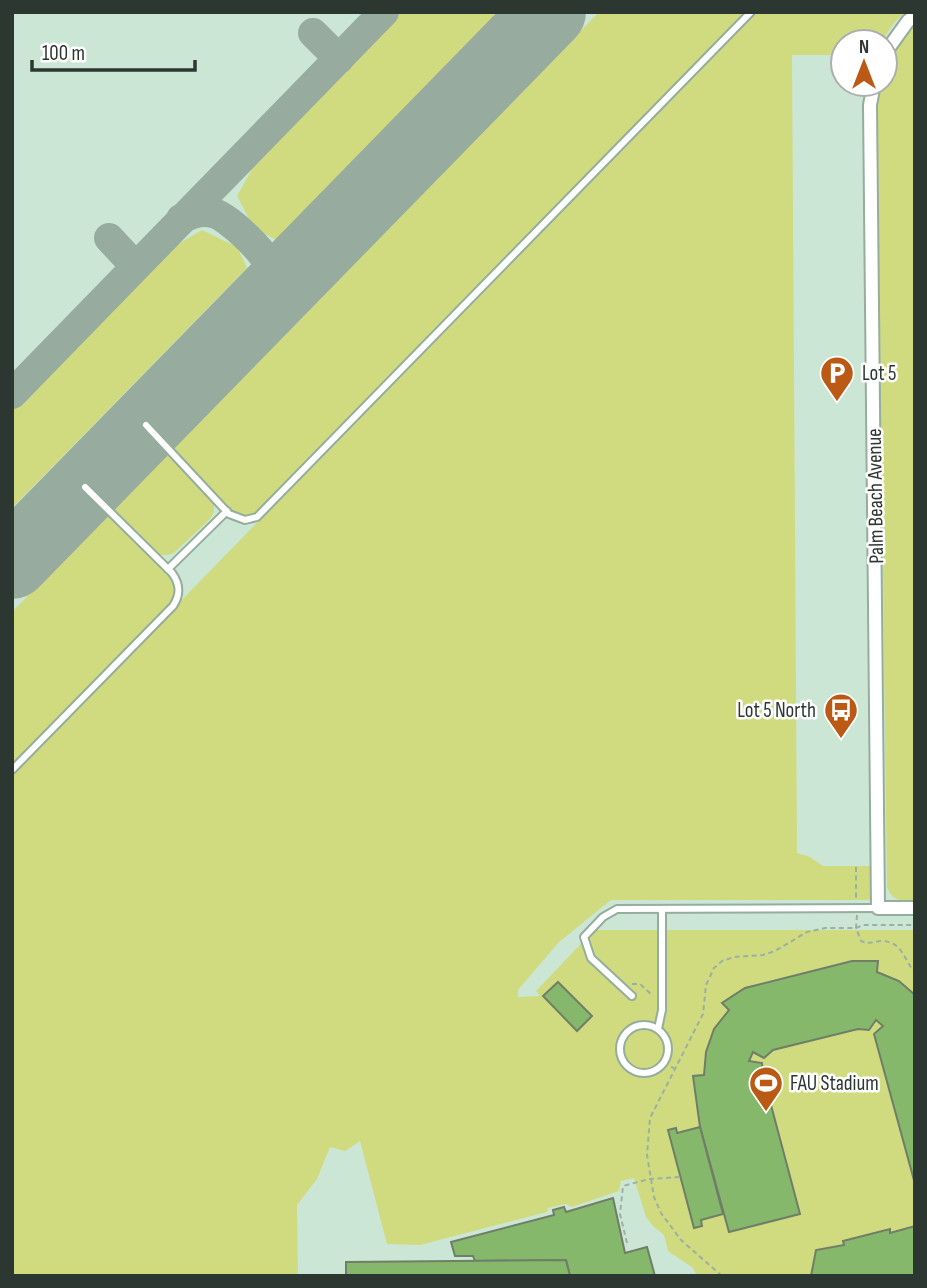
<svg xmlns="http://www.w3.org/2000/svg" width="927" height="1288" viewBox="0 0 927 1288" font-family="'Sofia Sans Condensed',sans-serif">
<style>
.green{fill:#d0db7f}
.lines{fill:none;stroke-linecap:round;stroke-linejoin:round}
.taxiway{stroke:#97ac9e;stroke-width:30}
.runway{stroke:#97ac9e;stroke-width:74}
.building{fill:#85b86b;stroke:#707e69;stroke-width:2}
.lane-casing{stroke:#94ad9d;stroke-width:10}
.street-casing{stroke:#94ad9d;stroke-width:16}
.path{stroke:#9bb0a3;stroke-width:2;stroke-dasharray:5 3.5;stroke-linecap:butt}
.lane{stroke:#fff;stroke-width:6}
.street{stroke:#fff;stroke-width:12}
.labels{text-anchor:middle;stroke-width:5;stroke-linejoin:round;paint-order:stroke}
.poi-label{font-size:21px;fill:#2d3731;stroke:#fff;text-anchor:start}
.street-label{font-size:21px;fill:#2d3731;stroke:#fff}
</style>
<rect width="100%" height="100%" fill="#cce6d5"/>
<g class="green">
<polygon points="401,12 494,12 495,15 276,240 254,228 237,196 256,162 313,99"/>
<polygon points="599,12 750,12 257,517 236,518 214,499 214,512 210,519 174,553 168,555 155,555 176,579 177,600 12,770 12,612"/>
<polygon points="755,12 905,12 894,23 881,42 843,42 843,55 792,55 797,853 810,857 823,866 871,866 870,900 611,900 559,942 518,990 518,997 540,996 536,991 594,930 915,930 915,1276 697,1276 693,1268 668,1251 664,1235 653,1226 646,1217 634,1178 621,1181 619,1191 572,1207 566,1204 548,1208 547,1212 420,1245 387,1244 360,1141 345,1151 330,1147 317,1179 297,1205 298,1276 12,1276 12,774"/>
<path d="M915,23V901C901,901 892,901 887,887L877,109L882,84H885C885,60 898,40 915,23Z"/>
<polygon points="202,230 237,247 247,268 12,508 12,406 168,250"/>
</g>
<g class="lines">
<g class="taxiway">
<polyline points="313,33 339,59"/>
<polyline points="516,46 521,30 517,12"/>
<path d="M181,219C191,214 202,210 213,213C228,216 268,255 271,269C274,281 271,291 267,302"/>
<polyline points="109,238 135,266"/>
<path d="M265,257C280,265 293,267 309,259"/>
<polyline points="12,394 384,12"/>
</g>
<polyline class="runway" points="12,562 549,12"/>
</g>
<g class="building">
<polygon points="852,961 878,961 877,972 899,981 915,995 915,1184 874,1034 883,1026 876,1020 869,1030 858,1029 773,1050 764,1058 753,1052 749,1061 762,1063 763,1075 800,1214 729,1232 700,1127 693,1076 704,1075 706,1052 714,1029 729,1010 722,1003 745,988"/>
<polygon points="558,982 592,1016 577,1031 543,996"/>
<polygon points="700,1127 723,1214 701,1220 702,1226 694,1228 668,1130 676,1128 677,1133"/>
<polygon points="613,1198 625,1253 647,1247 655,1276 570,1276 566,1260 475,1261 473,1256 455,1256 451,1242 554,1215 553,1210 564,1207 566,1212"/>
<polygon points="915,1226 915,1276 811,1276 816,1250 844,1245 843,1241 890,1229 890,1233"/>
<polygon points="566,1260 570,1276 346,1276 346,1262"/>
</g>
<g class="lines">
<g class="lane-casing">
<g id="lane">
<polyline points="146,425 229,514 245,520 257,517 751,12"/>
<polyline points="168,569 227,511"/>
<path d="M12,770L173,606C181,594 180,584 172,573L85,487"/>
<polyline points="632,996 591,958 584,937 603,917 617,909 878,908"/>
<circle cx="644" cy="1049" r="24"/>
<polyline points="658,1029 662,1010 662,909"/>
</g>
</g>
<g class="street-casing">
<g id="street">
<polyline points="885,53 908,21 915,16"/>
<polyline points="874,84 870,105 878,908 915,908"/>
</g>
</g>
<g class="path">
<polyline points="856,867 856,899"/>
<path d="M857,915L856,928L861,941C870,945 874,941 883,941C903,942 904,961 915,972"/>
<polyline points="632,984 640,984 653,996"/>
<polyline points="664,1062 675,1069"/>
<polyline points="627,1243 620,1214 623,1186 649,1179 680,1177"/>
<polyline points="722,1276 681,1240 661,1213 654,1197 647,1155 650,1118 703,1014 706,985 714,968 722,961 734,957 763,955 775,951 807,932 825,928 856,928 863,925 915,925"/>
</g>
<use href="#lane" class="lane"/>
<use href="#street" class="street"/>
</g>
<defs>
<g id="parking-pin" transform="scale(1.75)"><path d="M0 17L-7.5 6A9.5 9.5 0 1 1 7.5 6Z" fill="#ba5a14" stroke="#fff"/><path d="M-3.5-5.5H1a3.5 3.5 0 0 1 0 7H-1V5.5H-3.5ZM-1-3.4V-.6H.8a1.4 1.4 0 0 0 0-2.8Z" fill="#fff"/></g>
<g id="bus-pin" transform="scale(1.75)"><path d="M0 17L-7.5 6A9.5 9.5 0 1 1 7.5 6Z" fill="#ba5a14" stroke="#fff"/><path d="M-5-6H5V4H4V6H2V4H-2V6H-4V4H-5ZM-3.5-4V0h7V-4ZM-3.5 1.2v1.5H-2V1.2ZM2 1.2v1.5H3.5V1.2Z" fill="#fff"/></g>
<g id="stadium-pin" transform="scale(1.75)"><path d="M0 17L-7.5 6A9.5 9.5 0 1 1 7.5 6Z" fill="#ba5a14" stroke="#fff"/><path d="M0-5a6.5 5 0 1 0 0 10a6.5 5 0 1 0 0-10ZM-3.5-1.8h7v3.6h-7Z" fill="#fff"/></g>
</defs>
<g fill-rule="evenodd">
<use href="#parking-pin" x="837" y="373"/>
<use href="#bus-pin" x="841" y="710"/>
<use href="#stadium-pin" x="766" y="1083"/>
</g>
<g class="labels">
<g class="poi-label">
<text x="862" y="380">Lot 5</text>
<text x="816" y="717" text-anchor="end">Lot 5 North</text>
<text x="790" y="1090">FAU Stadium</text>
</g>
<g class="street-label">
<text transform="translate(875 496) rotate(-91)" y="7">Palm Beach Avenue</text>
</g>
</g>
<rect width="927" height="1288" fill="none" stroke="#2d3731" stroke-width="28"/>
<g transform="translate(864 63)"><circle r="33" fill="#ffffff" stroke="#abafad" stroke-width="2"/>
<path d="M0-5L12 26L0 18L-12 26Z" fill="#ba5a14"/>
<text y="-10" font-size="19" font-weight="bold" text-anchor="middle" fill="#2d3731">N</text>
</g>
<path d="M32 60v10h163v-10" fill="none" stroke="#2d3731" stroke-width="3.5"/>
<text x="42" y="60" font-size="21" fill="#2d3731" stroke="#ffffff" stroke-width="5" paint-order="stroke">100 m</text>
</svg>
